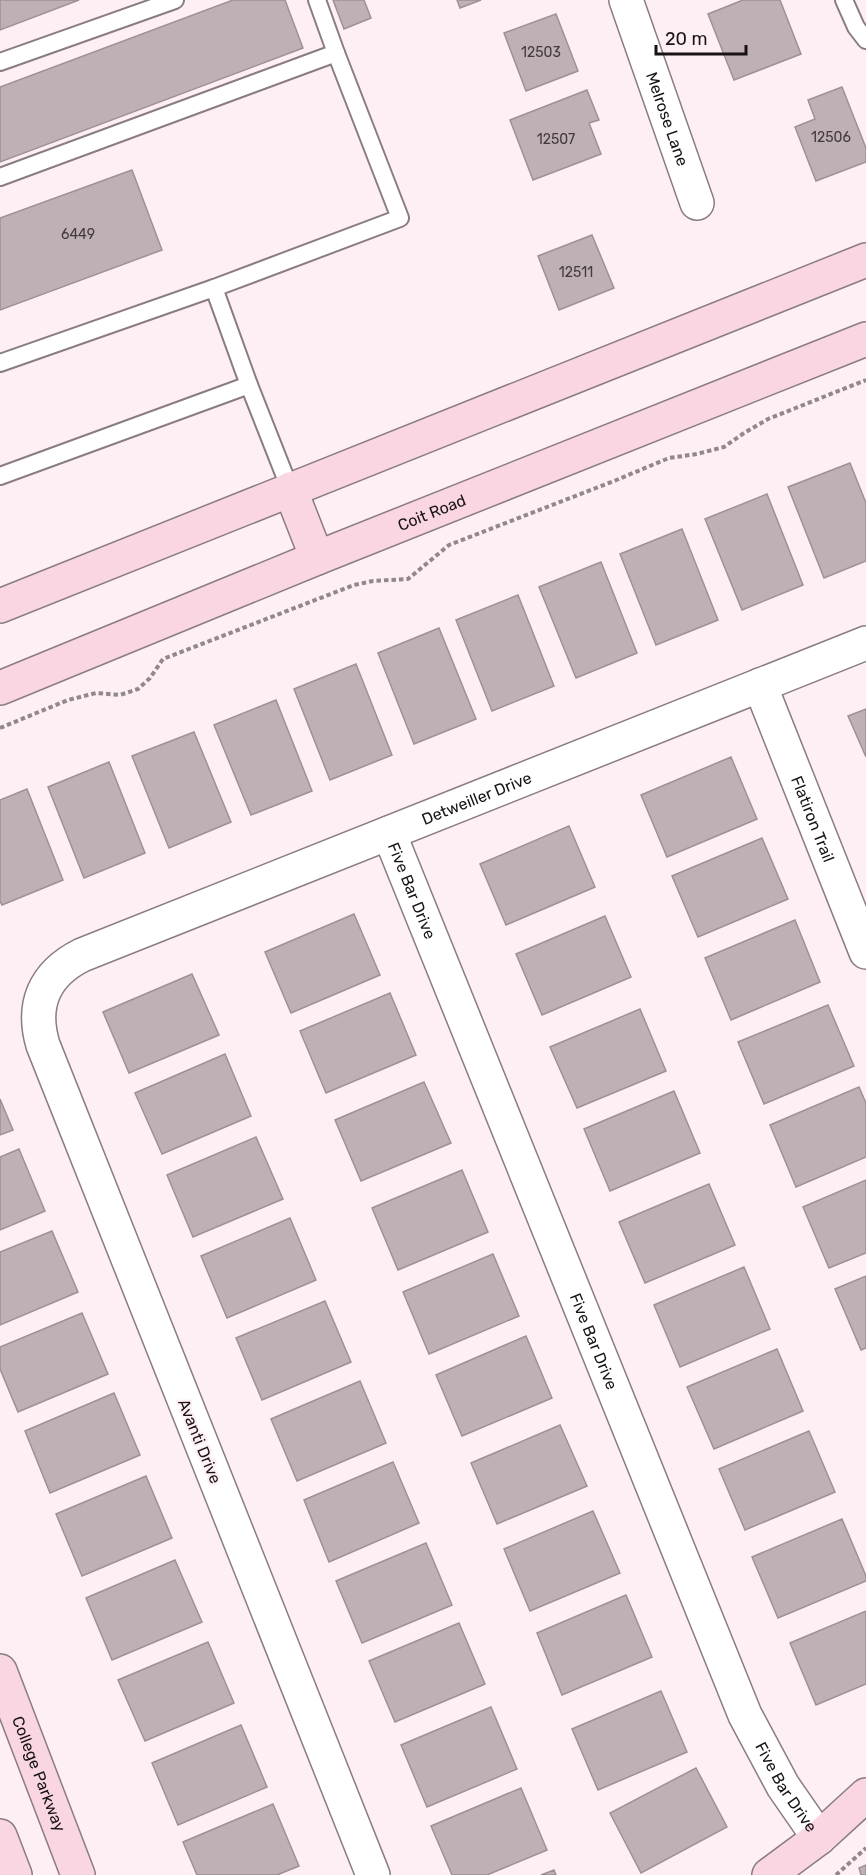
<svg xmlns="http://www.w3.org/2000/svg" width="866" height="1875" viewBox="0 0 866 1875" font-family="Rubik,sans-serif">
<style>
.building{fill:#beb0b4;stroke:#9e9194;stroke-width:1.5}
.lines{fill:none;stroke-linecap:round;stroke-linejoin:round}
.lane-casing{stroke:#8a7d81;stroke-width:20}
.street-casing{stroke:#8a7d81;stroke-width:36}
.secondary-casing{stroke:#8a7d81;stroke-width:36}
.path{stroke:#91888a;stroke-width:4;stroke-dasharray:4.5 3;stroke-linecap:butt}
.lane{stroke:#fff;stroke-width:16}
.street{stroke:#fff;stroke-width:33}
.secondary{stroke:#f9d6e2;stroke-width:33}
.labels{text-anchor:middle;stroke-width:4.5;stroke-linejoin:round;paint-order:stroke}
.number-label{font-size:14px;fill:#423a3c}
.street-label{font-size:16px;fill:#181314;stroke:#fdeff3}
</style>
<rect width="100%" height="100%" fill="#fdeff3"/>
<g class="building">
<polygon points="0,0 79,0 0,30"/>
<polygon points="233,0 285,0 303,48 0,162 0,87"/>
<polygon points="333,0 364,0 371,18 344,29"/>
<polygon points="457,0 481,0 460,8"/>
<polygon points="743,0 780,0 801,54 734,80 708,14"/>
<polygon points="556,14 578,71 526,91 504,33"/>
<polygon points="842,87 866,148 866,162 816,181 795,127 815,119 808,100"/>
<polygon points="587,90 599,120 589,123 601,154 533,180 510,120"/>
<polygon points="132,170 162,250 0,310 0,218"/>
<polygon points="592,235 614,288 559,310 538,256"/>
<polygon points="850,463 866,503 866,561 824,578 788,487"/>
<polygon points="767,494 803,585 742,610 705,519"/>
<polygon points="682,529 718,620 656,645 620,554"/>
<polygon points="601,562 637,653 576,678 539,587"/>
<polygon points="518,595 554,686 492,711 456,620"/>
<polygon points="439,628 476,719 414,744 378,653"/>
<polygon points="356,664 392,755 330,780 294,689"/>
<polygon points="276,700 312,791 251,815 214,725"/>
<polygon points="866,709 866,757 848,716"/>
<polygon points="194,732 231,822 169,848 132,756"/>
<polygon points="731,757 757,819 667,857 641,795"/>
<polygon points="109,762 145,853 84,878 48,787"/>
<polygon points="27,789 63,880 2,905 0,901 0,800"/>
<polygon points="569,826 595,887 506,925 480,864"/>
<polygon points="762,838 788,899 698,937 672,876"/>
<polygon points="354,914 380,975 291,1013 265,952"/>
<polygon points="605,916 631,977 542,1015 516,954"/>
<polygon points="795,920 820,982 731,1020 705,958"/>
<polygon points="192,974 219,1035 129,1073 103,1012"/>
<polygon points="390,993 416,1055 326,1093 300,1031"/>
<polygon points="828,1005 854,1066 764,1104 738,1042"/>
<polygon points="640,1009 666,1071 577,1108 550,1047"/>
<polygon points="225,1054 251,1116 162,1154 135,1093"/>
<polygon points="424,1082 451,1143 361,1181 335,1120"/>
<polygon points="859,1087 866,1103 866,1157 796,1187 770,1125"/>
<polygon points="674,1091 700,1153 610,1191 584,1129"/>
<polygon points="0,1099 13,1130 0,1135"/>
<polygon points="256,1137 283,1199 193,1237 167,1175"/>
<polygon points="19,1149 45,1211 0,1230 0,1157"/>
<polygon points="462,1170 488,1232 398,1270 372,1208"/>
<polygon points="866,1180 866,1253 829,1268 803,1207"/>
<polygon points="709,1184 735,1245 645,1283 619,1222"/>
<polygon points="290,1218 316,1280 227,1318 201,1256"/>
<polygon points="52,1231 78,1292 0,1325 0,1252"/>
<polygon points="493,1254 519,1316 429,1354 403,1292"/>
<polygon points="744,1267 770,1329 680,1367 654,1305"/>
<polygon points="866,1276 866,1348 861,1350 835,1289"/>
<polygon points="325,1301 351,1362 262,1400 236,1338"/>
<polygon points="82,1313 108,1374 18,1412 0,1369 0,1347"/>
<polygon points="526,1336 552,1398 462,1436 436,1375"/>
<polygon points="777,1349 803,1411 714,1449 687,1387"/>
<polygon points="360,1381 386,1443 297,1481 271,1419"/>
<polygon points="114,1393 140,1455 50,1493 25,1431"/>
<polygon points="560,1425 587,1486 497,1524 471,1463"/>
<polygon points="809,1431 835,1492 745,1530 719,1469"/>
<polygon points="393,1462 419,1523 329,1562 304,1500"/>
<polygon points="146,1476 172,1538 82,1576 56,1514"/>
<polygon points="593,1511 620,1573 530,1611 504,1549"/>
<polygon points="842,1519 866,1576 866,1581 778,1618 752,1557"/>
<polygon points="426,1543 452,1605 362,1643 336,1581"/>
<polygon points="175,1560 202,1622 112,1660 86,1598"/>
<polygon points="626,1595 652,1657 562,1695 537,1633"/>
<polygon points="866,1611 866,1684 816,1705 790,1643"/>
<polygon points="459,1623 485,1684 395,1722 369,1661"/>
<polygon points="208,1642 234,1703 145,1741 118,1680"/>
<polygon points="661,1691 687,1752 598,1790 572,1729"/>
<polygon points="491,1707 517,1769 427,1807 401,1745"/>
<polygon points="241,1725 267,1787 178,1825 152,1763"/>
<polygon points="696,1768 727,1827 641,1873 610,1813"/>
<polygon points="521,1788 547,1850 487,1875 452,1875 431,1826"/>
<polygon points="273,1804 299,1866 277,1875 197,1875 183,1842"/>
<polygon points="866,1865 866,1875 861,1875 859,1868"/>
<polygon points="554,1870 556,1875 541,1875"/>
</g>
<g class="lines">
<g class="lane-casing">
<g id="lane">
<polyline points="317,0 336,53"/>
<polyline points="844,0 856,27 866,40"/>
<polyline points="0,62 175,0"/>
<polyline points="0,177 336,53 400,218 214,288 249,385 290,489"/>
<polyline points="0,363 214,288"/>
<polyline points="0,476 249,385"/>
</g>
</g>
<g class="street-casing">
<g id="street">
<path id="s1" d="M626,0L697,203"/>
<path id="s2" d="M760,685L866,952"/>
<path id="s3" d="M389,833L745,1715L783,1786L819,1838"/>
<path id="s4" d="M373,1875L43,1045C31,1005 44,974 82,955L866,643"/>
</g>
</g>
<g class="secondary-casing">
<g id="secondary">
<polyline points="290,489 317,558"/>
<polyline points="0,606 866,260"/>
<path id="s5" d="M0,688L317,558L866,339"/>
<path id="s6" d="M0,1671L78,1875"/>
<polyline points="0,1836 15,1875"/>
<polyline points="769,1875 819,1838 866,1795"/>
</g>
</g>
<g class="path">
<polyline points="0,728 68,700 96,693 120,695 138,689 150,678 163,659 354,585 373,581 408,579 449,545 614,481 669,458 697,454 724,447 744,433 768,419 866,380"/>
<polyline points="836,1875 866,1848"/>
</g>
<use href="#lane" class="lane"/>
<use href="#street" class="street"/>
<use href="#secondary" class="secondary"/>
</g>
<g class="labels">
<g class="number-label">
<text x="541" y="57">12503</text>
<text x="831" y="142">12506</text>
<text x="556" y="144">12507</text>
<text x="78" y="239">6449</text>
<text x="576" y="277">12511</text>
</g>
<g class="street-label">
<text dy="6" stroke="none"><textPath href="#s1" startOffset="126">Melrose Lane</textPath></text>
<text dy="6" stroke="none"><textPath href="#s5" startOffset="466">Coit Road</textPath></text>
<text dy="6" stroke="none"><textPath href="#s4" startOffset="1426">Detweiller Drive</textPath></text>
<text dy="6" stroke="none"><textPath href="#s2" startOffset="144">Flatiron Trail</textPath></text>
<text dy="6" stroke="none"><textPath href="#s3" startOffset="62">Five Bar Drive</textPath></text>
<text dy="6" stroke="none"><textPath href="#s3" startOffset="548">Five Bar Drive</textPath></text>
<text transform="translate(200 1441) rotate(68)" y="6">Avanti Drive</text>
<text dy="6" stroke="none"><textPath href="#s6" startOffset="110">College Parkway</textPath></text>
<text dy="6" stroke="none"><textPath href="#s3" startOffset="1034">Five Bar Drive</textPath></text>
</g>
</g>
<path d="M656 45v9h90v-9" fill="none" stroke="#181314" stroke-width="3"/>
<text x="665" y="45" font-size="18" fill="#181314" stroke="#fdeff3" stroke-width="4.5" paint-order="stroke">20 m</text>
</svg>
